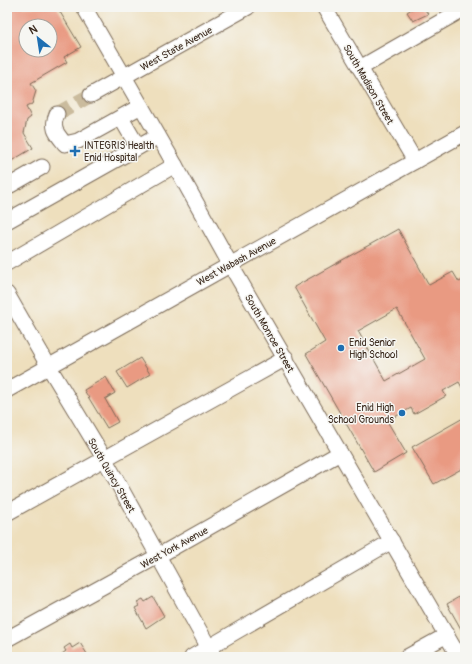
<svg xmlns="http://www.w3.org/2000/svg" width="472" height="664" viewBox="0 0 472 664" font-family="Pangolin,sans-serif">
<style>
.building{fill:#e99a82;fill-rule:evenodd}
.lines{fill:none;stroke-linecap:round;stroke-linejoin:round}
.minor-tunnel{stroke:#cabb9d;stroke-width:15;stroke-dasharray:15 8;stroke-linecap:butt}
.minor-casing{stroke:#7a6956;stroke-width:17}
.minor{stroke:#fff;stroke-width:15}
.poi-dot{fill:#1f6fb2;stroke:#f6f6f2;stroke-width:1.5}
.labels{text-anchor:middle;stroke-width:3;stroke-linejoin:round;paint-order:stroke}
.street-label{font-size:10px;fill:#3b2a1e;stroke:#f6f6f2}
.poi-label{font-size:10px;fill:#3b2a1e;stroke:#f6f6f2;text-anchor:start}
</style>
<rect width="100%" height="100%" fill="#f6f6f2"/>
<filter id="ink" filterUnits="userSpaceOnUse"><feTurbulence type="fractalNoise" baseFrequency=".025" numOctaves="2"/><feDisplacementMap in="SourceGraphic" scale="8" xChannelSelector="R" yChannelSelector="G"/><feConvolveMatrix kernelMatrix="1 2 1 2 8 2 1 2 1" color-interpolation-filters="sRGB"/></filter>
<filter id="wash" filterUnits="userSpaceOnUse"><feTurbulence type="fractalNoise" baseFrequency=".012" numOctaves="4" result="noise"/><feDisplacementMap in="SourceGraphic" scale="16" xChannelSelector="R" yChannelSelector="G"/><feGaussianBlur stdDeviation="0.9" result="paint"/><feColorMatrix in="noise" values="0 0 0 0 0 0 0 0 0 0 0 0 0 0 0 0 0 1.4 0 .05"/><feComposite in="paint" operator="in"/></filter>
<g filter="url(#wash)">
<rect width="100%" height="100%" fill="#eedfbd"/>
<g id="blocks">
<g class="building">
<path d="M7,7H57L81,47L64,57L67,62L31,83L36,91L32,104L26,107L31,117L27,120L24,133L33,148L8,163ZM26,26H50V50H26Z"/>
<polygon points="415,7 423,7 428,14 413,21 407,12"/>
<path d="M398,229L429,285L453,272L459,282L465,279V393L459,382L443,391L446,396L414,414L411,408L387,421L406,453L374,472L306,354L325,342L294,287ZM397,309L425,359L386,381L358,331Z"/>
<polygon points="140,358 150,374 127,388 117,372"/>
<polygon points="106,377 115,393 105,399 118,422 107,428 84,390"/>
<polygon points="465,417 465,467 434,484 412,447"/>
<polygon points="153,597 164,616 146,628 135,608 139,606 137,602 143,599 145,602"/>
<polygon points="459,597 465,607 465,636 447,604"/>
<polygon points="80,643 89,657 64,657 62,654 66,651 64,648 70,644 72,648"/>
</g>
</g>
</g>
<g filter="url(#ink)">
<use href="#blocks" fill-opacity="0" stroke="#7a6956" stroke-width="1"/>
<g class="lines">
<polyline class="minor-tunnel" points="57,114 91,95"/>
<g class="minor-casing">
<g id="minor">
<polyline points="84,7 175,165 230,264 459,657"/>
<polyline points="324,7 415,161"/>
<polyline points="360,68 465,8"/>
<polyline points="91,95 248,7"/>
<path d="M57,114C51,128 56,133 65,144L78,141L141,106"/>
<polyline points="121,118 138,147"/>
<polyline points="7,187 42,167"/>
<polyline points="7,221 158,136"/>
<polyline points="7,263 175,165"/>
<polyline points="7,294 49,367 104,458 214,657"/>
<polyline points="7,390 465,133"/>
<polyline points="7,513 286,358"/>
<polyline points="7,639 158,556 340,453"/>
<polyline points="192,657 392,541"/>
<polyline points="407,657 447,635"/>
</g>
</g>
<use href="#minor" class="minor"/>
</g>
</g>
<g class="poi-dot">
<path d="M73 145h4v4h4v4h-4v4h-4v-4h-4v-4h4z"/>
<circle cx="341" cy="348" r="4"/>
<circle cx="402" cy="413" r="4"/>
</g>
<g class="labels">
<g class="street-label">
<text transform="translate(176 48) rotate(-29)" y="4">West State Avenue</text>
<text transform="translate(369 84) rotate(60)" y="4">South Madison Street</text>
<text transform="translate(236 261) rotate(-29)" y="4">West Wabash Avenue</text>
<text transform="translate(270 333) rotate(60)" y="4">South Monroe Street</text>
<text transform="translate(112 475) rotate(60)" y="4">South Quincy Street</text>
<text transform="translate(174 547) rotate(-29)" y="4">West York Avenue</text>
</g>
<g class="poi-label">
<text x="84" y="149">INTEGRIS Health<tspan x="84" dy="12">Enid Hospital</tspan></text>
<text x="349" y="346">Enid Senior<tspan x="349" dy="12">High School</tspan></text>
<text x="394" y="411" text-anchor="end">Enid High<tspan x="394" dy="12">School Grounds</tspan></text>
</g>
</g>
<rect width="472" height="664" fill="none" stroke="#f6f6f2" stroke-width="24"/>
<g transform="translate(38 38) rotate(330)"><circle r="19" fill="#f6f6f2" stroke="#aba49d"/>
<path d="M0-3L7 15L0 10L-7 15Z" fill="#1f6fb2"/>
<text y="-6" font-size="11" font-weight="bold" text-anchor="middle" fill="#3b2a1e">N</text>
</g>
</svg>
